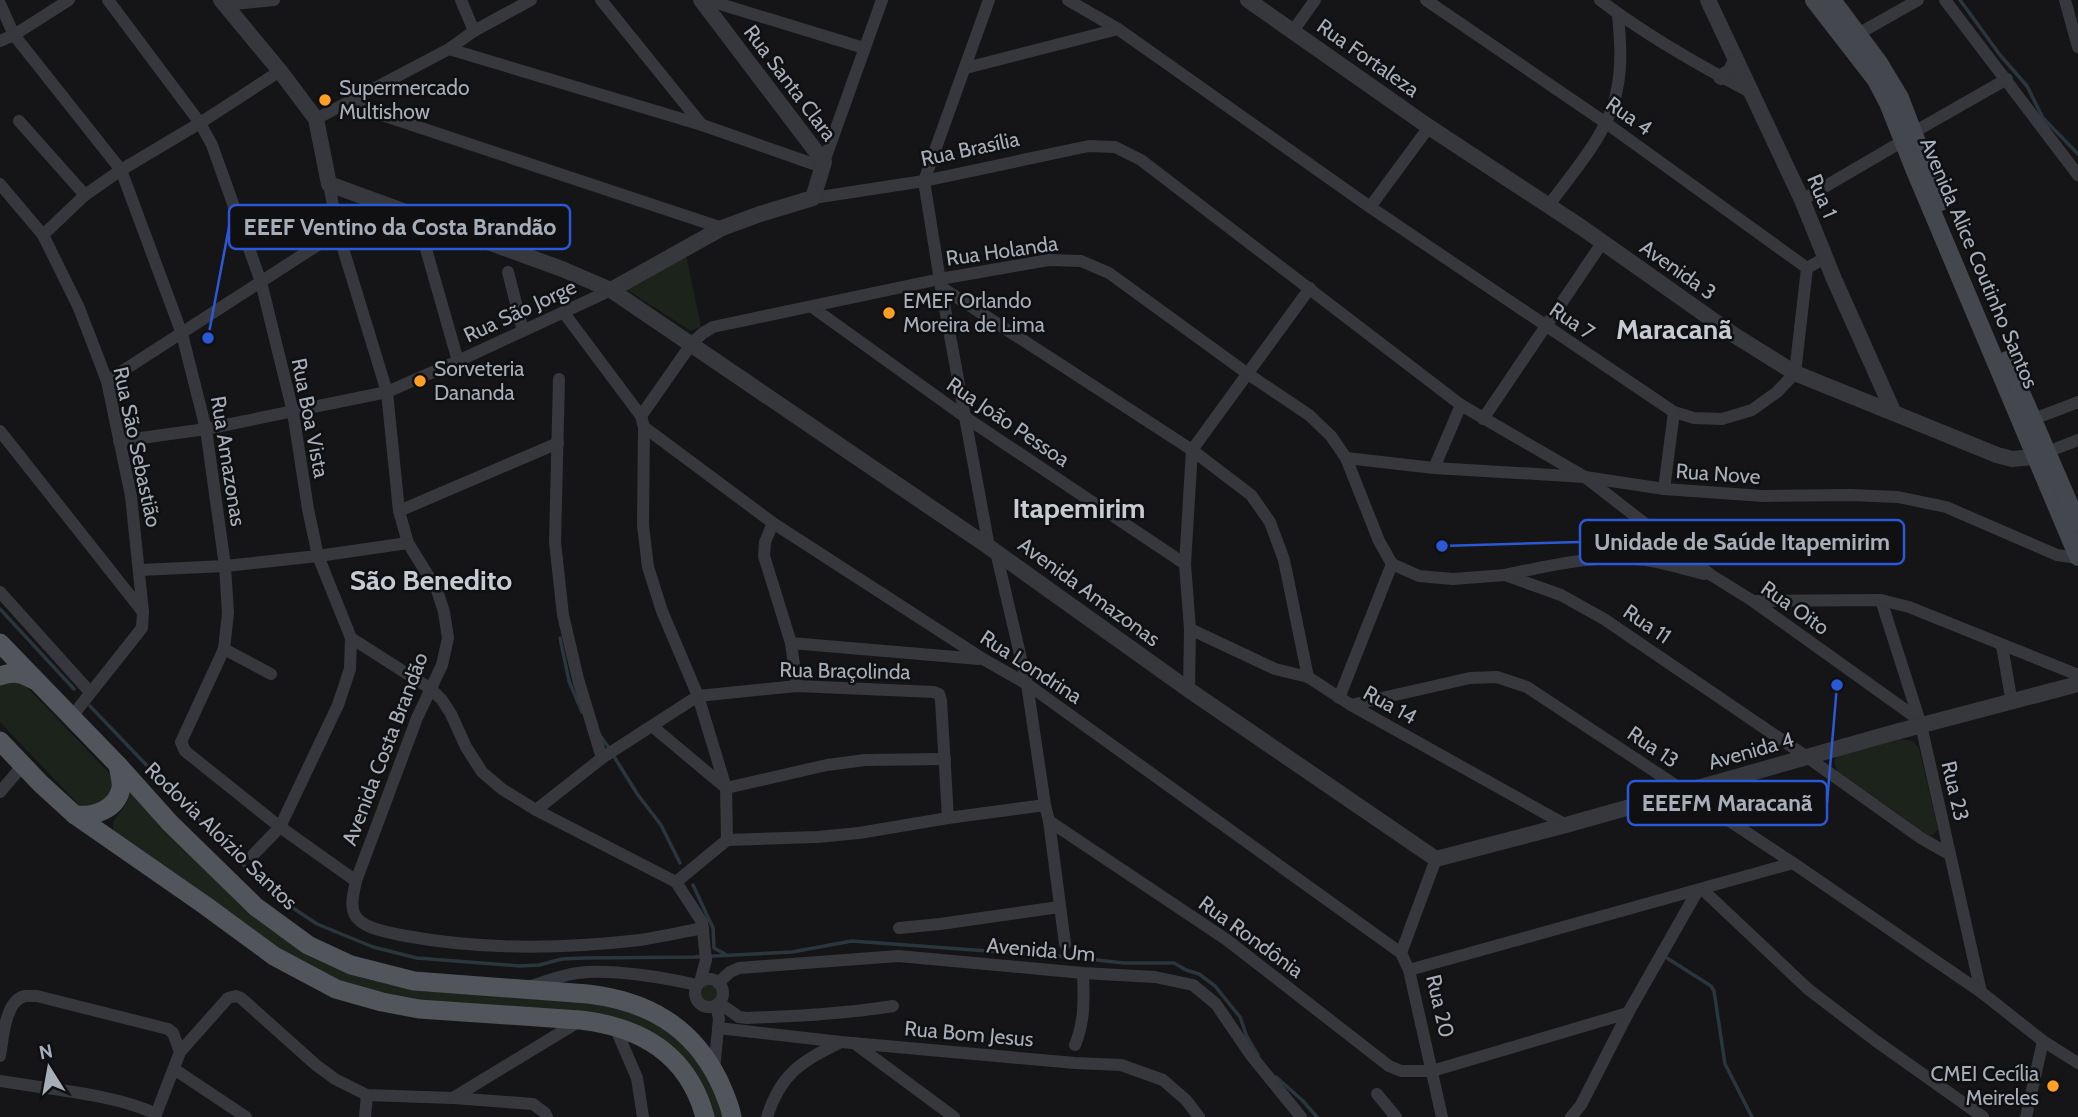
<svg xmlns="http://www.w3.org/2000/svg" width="2078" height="1117" viewBox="0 0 2078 1117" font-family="Cabin,sans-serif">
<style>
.green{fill:#1b231b}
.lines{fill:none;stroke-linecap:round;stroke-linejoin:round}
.stream{stroke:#2a363d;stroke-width:3.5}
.minor{stroke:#36383d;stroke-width:12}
.tertiary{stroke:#36383d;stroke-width:16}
.secondary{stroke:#44474d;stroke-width:18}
.primary{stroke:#52555c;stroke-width:19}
.poi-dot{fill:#ff9f26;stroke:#101013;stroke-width:2.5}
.labels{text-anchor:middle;stroke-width:5;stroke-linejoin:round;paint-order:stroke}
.street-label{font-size:21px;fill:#a6aeb9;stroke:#101013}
.poi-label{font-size:21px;fill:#a6aeb9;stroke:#101013;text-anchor:start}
.district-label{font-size:28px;font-weight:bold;fill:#c7ccd4;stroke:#101013}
.leader{fill:none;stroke:#2b58d5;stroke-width:2.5}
.callout-dot{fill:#2b58d5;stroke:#101013;stroke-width:2.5}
.callout{fill:#101013;stroke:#2b58d5;stroke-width:2.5}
.callout-label{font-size:23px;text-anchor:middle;font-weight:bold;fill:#a6aeb9}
</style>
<rect width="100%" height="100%" fill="#151518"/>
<g class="green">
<polygon points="686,255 701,327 691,331 626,289"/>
<polygon points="0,682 22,682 111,775 113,780 109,800 84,807 79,805 0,722"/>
<polygon points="1900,739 1913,741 1919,748 1938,829 1933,835 1928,835 1837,771 1834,761 1838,756"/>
<path d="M130,791L230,894L359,977L419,991L592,1001L639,1012L692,1048L727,1117H713L660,1038L418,1004L313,972L114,833C110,820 117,817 124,807C128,802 129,797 130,791Z"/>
<circle cx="709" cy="993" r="13"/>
</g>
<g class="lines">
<g class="stream">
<polyline points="1960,0 2000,55 2027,86 2043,118 2078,154"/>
<polyline points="0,609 74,689"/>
<polyline points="560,638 569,681 582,712"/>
<polyline points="90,706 217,839 275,896 317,924 373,947 417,958 520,966 539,965 562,959 584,958 694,957 792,952 852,941 1070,957 1124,963 1174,963 1186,970 1199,974 1215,986 1240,1017 1247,1037 1258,1055"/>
<polyline points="599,734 609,748"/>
<polyline points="613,755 638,795 661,825 680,863"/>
<polyline points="693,885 713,928 714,948 725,954"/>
<polyline points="1667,958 1711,986 1714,991 1725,1064 1752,1117"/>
<polyline points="1276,1077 1302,1100 1317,1117"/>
</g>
<g class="minor">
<polyline points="108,0 200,123 212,145 261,282 293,412 308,509 318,556 351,638 350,669 338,705 280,827 253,855"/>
<polyline points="461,0 474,31"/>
<polyline points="601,0 702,125"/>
<polyline points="707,0 864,48"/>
<polyline points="1068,0 1118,29 1370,207 1674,412 1694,418 1722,419 1752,410 1777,392 1795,373 1807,268 1825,258"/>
<polyline points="1426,0 1606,123 1807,268"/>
<path d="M1600,0C1647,36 1700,66 1752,93"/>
<polyline points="1945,0 2078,175"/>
<polyline points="2065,0 2078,47"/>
<polyline points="0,4 14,35 121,170 182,334 206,429 225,566 228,613 224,649 181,742 185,751 280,827 356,881"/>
<polyline points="225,5 274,0"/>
<polyline points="1293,31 1315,0"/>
<polyline points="1858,34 1918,0"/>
<polyline points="0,41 14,35 69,0"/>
<polyline points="449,49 702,125 822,167"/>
<polyline points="966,68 1118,29"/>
<polyline points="346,103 722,228"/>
<polyline points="316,119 449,49 474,31 531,0"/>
<polyline points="19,121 85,195"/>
<polyline points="1914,132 2007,79"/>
<polyline points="824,162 882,0"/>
<polyline points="0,184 43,235 79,308 107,381 131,496 143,612"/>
<path d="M329,184L338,232L387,392L399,511L408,543L437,590L444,612L448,638L442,665L417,718L356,881C354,891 350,904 354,913C360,929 391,933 406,936C482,950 562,949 640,940C661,937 682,932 703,928"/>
<polyline points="813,198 924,181 1089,146 1115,147 1141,160 1461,405 1585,477 1711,575 1753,601 1918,719"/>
<polyline points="1802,200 1903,141"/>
<path d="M1549,205C1575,169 1612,130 1618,84C1622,61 1620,37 1618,14"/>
<polyline points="1370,207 1429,127"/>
<polyline points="43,235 85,195 121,170 200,123 280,71"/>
<polyline points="424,242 458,361"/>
<polyline points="508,272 523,331"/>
<polyline points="941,287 1192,450 1251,495 1270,522 1284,560 1308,677"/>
<polyline points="812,307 965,417 1185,564"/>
<polyline points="564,313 641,416 644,427 643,525 648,567 662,611 698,696 726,788 727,840"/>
<polyline points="559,379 555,542 563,615 578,679 602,758"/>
<polyline points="107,381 338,232"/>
<polyline points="641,416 692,343 703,333 713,327 940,279 1049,260 1081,261 1109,273 1248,374 1309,415 1331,436 1346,458 1379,541 1392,564 1419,576 1453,579 1505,575 1561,595 1604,619 1807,757 1921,838 1949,854"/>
<polyline points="1483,419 1602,243"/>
<polyline points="2034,419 2078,402"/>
<polyline points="644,427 773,523 983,659 1027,684 1401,953 1409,970 1442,1117"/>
<polyline points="0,431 143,612 142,628 77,710 69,716"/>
<polyline points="119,441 206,429 387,392 458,361 611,290"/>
<polyline points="2047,452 2078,440"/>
<polyline points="1346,458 1434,468 1585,477 1664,489 1763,496 1850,495 1898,497 1946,507 2057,555 2078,558"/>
<polyline points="1434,468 1461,405"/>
<polyline points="1664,489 1674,412"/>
<polyline points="399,511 558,443"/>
<polyline points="773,523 765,542 764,556 791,643 797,686"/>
<polyline points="989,547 941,287 924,181 989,0"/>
<polyline points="996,552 1027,684 1045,805 1049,821 1065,944"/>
<polyline points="140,570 225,566 318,556 408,543"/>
<path d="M1505,575C1551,565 1598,554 1646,560C1665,563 1685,569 1704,574"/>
<polyline points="0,592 90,692"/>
<polyline points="1881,600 1921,725 1981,992"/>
<polyline points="1753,601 1881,600 1909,607 2078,675"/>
<polyline points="1190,629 1275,669 1308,677 1351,705 1566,825"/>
<polyline points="351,638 431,689 442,700 451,714 466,747 482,772 502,789 536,810 676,882 702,922 706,960 700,982"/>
<polyline points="791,643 979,659"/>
<polyline points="2002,646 2012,703"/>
<polyline points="224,649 271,674"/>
<polyline points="1189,690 1190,629 1185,564 1192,450 1310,288"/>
<polyline points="1339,698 1392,564"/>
<polyline points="1351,705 1470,678 1497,677 1527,687 1793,863 1981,992 2043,1041 2078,1063"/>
<polyline points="652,726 726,788"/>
<polyline points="726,788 827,765 865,760 945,759"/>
<polyline points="0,792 23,765"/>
<polyline points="536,810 602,758 698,696 797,686 934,692 939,694 941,700 948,818"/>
<polyline points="1049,821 1227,940 1389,1066 1401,1071 1432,1071 1628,1013"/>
<polyline points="676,882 727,840 817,837 859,833 948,818 1045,805"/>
<polyline points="1702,889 1808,989 1876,1041 1983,1117"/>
<polyline points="899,928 940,924 1059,907"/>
<polyline points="1401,953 1436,859"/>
<polyline points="1409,970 1793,863"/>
<circle cx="709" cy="993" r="14"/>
<polyline points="718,983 730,972 739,968 898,956 1083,973 1155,977 1193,985 1216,1004 1250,1054 1301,1117"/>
<path d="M531,986C546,981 562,975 578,973C610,968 666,978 697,985"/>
<path d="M719,1003L739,1017L747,1018C796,1016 844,1014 893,1006"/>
<polyline points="615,1027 637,1078 643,1117"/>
<polyline points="718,1028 841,1042 1075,1063 1121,1065 1163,1080 1186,1100 1199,1117"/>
<polyline points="854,1043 954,1117"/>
<path d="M1075,1045C1085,1021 1084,998 1083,973"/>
<path d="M0,1056C3,1039 5,1000 25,996C26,996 36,996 37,996L168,1029L173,1033L180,1052"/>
<polyline points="174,1069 246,1117"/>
<polyline points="714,1070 719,1019 716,1005"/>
<path d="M0,1081C47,1089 114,1094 156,1114"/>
<polyline points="1377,1094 1396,1117"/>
<polyline points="453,1098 578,1022"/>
<polyline points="155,1117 180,1052 228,998 236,996 241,998 316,1065 335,1079 367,1095 453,1098 533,1104 545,1113 547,1117"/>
<polyline points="365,1117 367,1095"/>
<path d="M767,1117C780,1075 801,1061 839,1043"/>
<polyline points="1571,1117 1581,1105 1628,1013 1698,890"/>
<polyline points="2026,1117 2043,1041"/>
</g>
<g class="tertiary">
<polyline points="221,0 280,71 316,119 329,184 562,269 611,290 989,547 1189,690 1436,859 1566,825 1892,733 2078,684"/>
<polyline points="1248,0 1429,127 1581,227 1734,335 1795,373 1997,455 2012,459 2035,457"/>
<polyline points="1708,0 1802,200 1834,279 1893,411"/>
<polyline points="1721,77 1731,71 1735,62"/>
<polyline points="611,290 722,228 760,214 813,198 824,162 701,0"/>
</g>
<g class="secondary">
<polyline points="1814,0 1876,80 1888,103 1915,171 2078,557"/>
<polyline points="1832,0 1879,63 1900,98 1940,202"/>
<polyline points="2007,360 2078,524"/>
</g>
<g class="primary">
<path d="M0,643L118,765L170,823L256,907L308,945L351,965L414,981L588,994C647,1001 692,1026 719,1081C724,1092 730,1105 732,1117"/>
<path d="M0,676C13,671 22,673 34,680"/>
<path d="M0,741L41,784L75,815L206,906L274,956L336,989L382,1002L419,1009L580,1020C641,1027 688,1054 705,1117"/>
<path d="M75,815C93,817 117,810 121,788C122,781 119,772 118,765"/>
</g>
</g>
<g class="poi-dot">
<circle cx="325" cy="100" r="7"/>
<circle cx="889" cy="313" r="7"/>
<circle cx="420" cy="381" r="7"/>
<circle cx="2053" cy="1086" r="7"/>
</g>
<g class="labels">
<g class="street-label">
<text transform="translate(1368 58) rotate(35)" y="7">Rua Fortaleza</text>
<text transform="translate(790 83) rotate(53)" y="7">Rua Santa Clara</text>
<text transform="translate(1629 116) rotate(35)" y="7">Rua 4</text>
<text transform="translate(970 149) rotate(-12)" y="7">Rua Brasília</text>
<text transform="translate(1822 196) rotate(67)" y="7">Rua 1</text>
<text transform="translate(1002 251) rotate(-8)" y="7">Rua Holanda</text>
<text transform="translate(1979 263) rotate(67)" y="7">Avenida Alice Coutinho Santos</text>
<text transform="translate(1678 270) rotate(35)" y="7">Avenida 3</text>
<text transform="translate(520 311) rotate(-25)" y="7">Rua São Jorge</text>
<text transform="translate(1572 321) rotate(34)" y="7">Rua 7</text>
<text transform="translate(310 418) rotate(79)" y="7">Rua Boa Vista</text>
<text transform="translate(1008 422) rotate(34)" y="7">Rua João Pessoa</text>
<text transform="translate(137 447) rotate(78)" y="7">Rua São Sebastião</text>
<text transform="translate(228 461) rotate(81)" y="7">Rua Amazonas</text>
<text transform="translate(1718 474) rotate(4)" y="7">Rua Nove</text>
<text transform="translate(1089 592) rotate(36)" y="7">Avenida Amazonas</text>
<text transform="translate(1795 608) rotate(35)" y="7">Rua Oito</text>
<text transform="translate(1647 624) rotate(34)" y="7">Rua 11</text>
<text transform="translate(1031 667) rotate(33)" y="7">Rua Londrina</text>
<text transform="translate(845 671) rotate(1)" y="7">Rua Braçolinda</text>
<text transform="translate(1390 705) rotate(29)" y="7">Rua 14</text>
<text transform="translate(1653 747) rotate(34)" y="7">Rua 13</text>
<text transform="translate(385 749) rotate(-69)" y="7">Avenida Costa Brandão</text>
<text transform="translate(1751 751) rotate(-16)" y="7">Avenida 4</text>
<text transform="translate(1955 791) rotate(77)" y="7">Rua 23</text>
<text transform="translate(221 836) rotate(44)" y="7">Rodovia Aloízio Santos</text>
<text transform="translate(1251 937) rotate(36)" y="7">Rua Rondônia</text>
<text transform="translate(1041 950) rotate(5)" y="7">Avenida Um</text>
<text transform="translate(1440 1006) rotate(77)" y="7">Rua 20</text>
<text transform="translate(969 1034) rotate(5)" y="7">Rua Bom Jesus</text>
</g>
<g class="poi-label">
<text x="339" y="95">Supermercado<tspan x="339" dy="24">Multishow</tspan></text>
<text x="903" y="308">EMEF Orlando<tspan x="903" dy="24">Moreira de Lima</tspan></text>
<text x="434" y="376">Sorveteria<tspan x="434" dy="24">Dananda</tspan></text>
<text x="2039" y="1081" text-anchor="end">CMEI Cecília<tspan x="2039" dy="24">Meireles</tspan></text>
</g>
<g class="district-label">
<text x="1674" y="339">Maracanã</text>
<text x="1079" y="518">Itapemirim</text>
<text x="431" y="590">São Benedito</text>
</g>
</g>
<path class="leader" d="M208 338L229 227M1442 546L1580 542M1837 685L1827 803"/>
<g class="callout-dot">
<circle cx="208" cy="338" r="7"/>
<circle cx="1442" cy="546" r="7"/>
<circle cx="1837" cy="685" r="7"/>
</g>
<g class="callout">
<rect x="229" y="205" width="341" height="44" rx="7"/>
<rect x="1580" y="520" width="324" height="44" rx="7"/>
<rect x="1628" y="781" width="199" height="44" rx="7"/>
</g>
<g class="callout-label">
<text x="400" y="235">EEEF Ventino da Costa Brandão</text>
<text x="1742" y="550">Unidade de Saúde Itapemirim</text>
<text x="1727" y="811">EEEFM Maracanã</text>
</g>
<g transform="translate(49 1068) rotate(349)" stroke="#101013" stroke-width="5" paint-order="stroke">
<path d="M0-5L12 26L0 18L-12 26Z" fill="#a6aeb9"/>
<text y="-10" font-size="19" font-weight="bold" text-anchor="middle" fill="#a6aeb9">N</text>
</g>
</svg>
